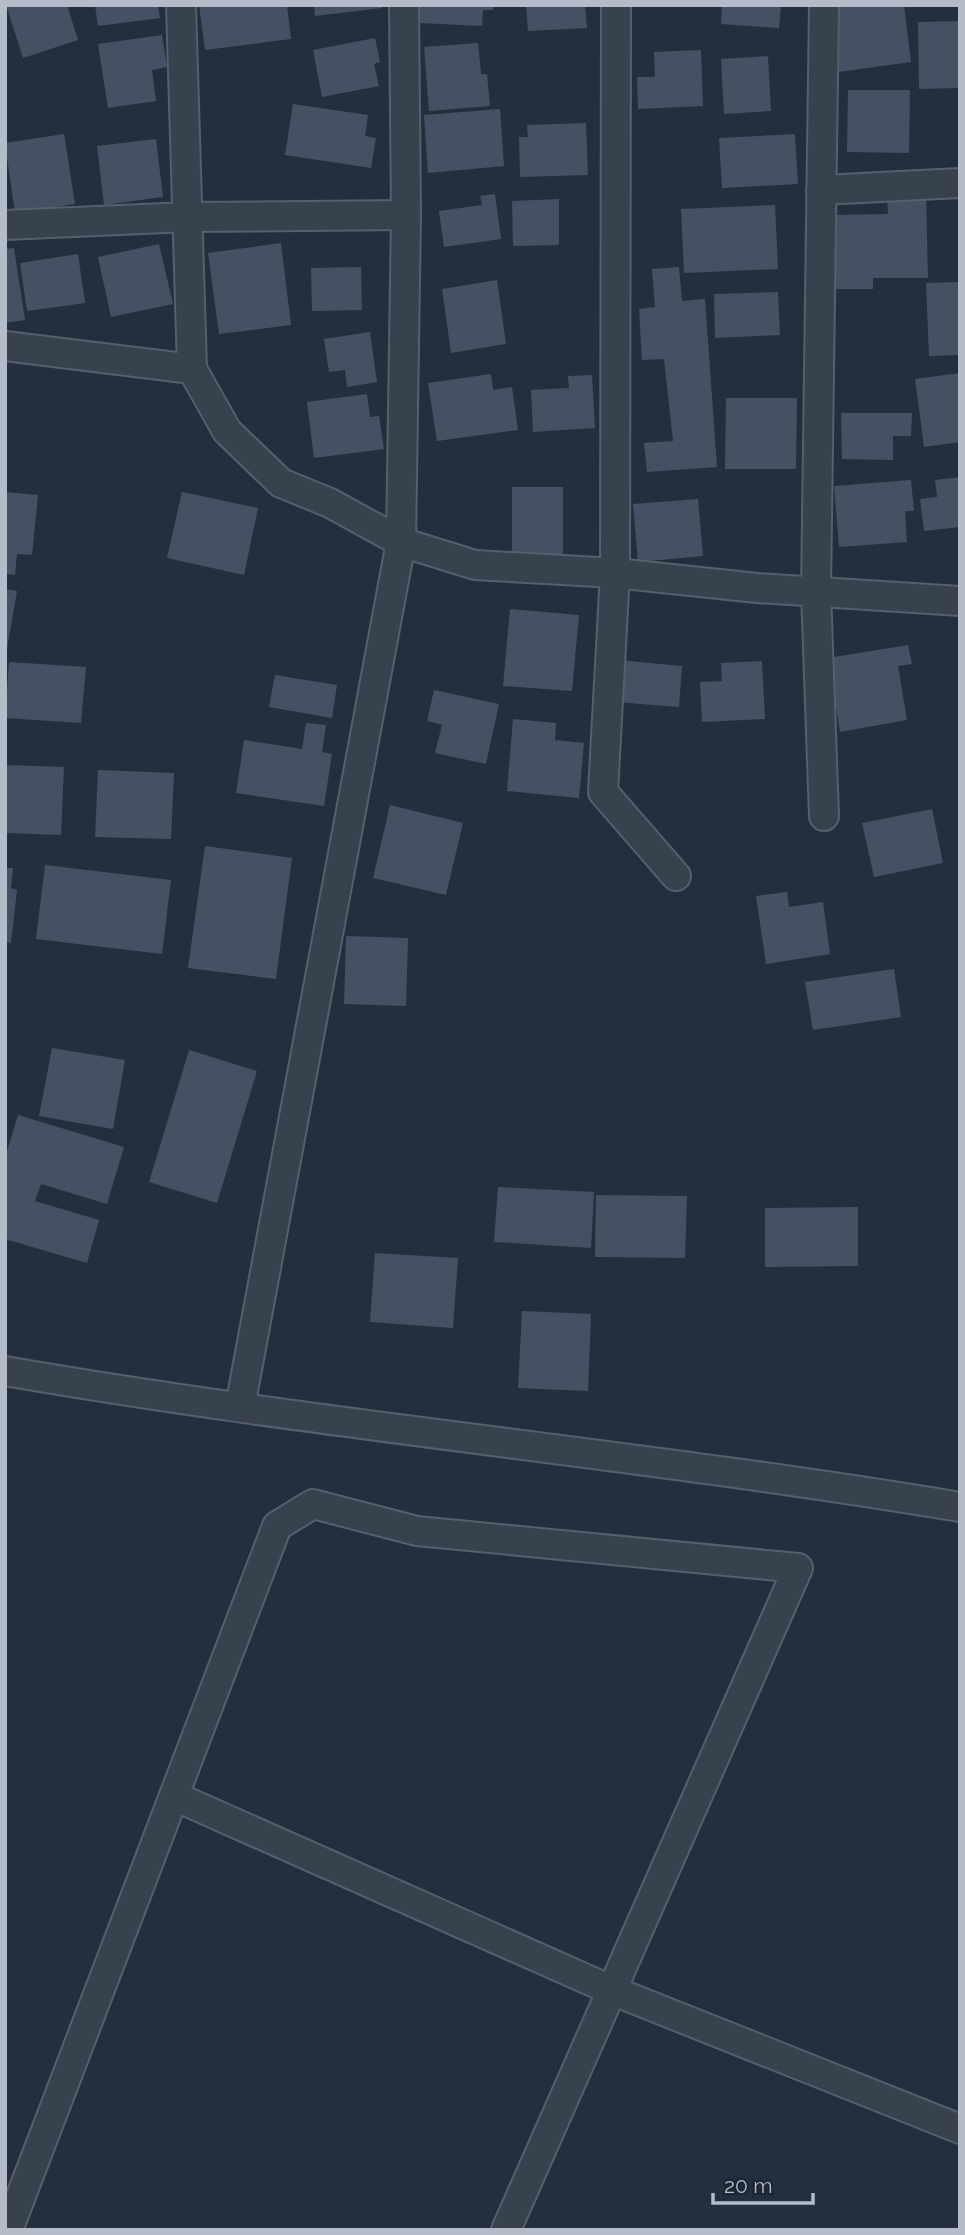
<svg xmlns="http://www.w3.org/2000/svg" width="965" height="2235" viewBox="0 0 965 2235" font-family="Raleway,sans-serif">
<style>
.building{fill:#455162}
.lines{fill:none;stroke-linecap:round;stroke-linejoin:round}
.minor-casing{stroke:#565f6c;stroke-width:32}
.minor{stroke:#38414e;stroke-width:28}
</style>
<rect width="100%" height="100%" fill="#242f3e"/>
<g class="building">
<polygon points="6,5 67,5 78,40 23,58"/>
<polygon points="95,5 158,5 160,18 98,26"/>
<polygon points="199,5 287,5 291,39 205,50"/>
<polygon points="314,5 382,5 382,8 315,16"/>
<polygon points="420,5 494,5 493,10 483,10 482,26 419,23"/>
<polygon points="526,5 585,5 587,28 528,31"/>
<polygon points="722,5 781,5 779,28 721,24"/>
<polygon points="844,5 904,5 911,62 838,72 830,7"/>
<polygon points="960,21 960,88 919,89 918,22"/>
<polygon points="162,35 167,67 152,70 156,101 108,108 98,44"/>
<polygon points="375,38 380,62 374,64 379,86 322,97 313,50"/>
<polygon points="478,43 481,74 487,74 490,106 429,111 424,47"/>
<polygon points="701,50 703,106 638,109 637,77 655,77 654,52"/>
<polygon points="768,56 771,111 724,114 721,59"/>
<polygon points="848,90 910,90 909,153 847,152"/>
<polygon points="293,104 368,115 365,136 376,138 371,168 285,155"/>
<polygon points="500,109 504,166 428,173 424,115"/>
<polygon points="586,123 588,175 520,177 519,137 528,137 527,125"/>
<polygon points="64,134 75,204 15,213 5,143"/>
<polygon points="795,134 798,184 722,188 719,138"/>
<polygon points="156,139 163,197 104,205 97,146"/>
<polygon points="495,194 501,239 444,247 439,211 482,205 480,196"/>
<polygon points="926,195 928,278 873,278 873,289 829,289 828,215 888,214 887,196"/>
<polygon points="559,199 559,245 513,246 512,201"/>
<polygon points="775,205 778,269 684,273 681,209"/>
<polygon points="281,243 291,325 219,334 208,253"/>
<polygon points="159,244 173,304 111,317 98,257"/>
<polygon points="14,248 25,320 5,323 5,249"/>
<polygon points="78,254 85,303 27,311 20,263"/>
<polygon points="361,267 362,310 312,311 311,268"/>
<polygon points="679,267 682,301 705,299 717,467 647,472 644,443 673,441 664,359 642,360 639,309 655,307 652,269"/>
<polygon points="497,280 506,344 451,353 442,289"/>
<polygon points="960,282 960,355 929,356 926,283"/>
<polygon points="778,292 780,335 715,338 714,294"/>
<polygon points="370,332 377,382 347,387 345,370 329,372 324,339"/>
<polygon points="960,373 960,442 924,447 915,379"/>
<polygon points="491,374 493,390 512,387 518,430 437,441 428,383"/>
<polygon points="592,375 595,428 533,432 531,390 569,388 568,376"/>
<polygon points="367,394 370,417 379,416 384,449 314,458 307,402"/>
<polygon points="726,398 797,398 796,469 725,469"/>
<polygon points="841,413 912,413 911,436 893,436 893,460 842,459"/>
<polygon points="960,477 960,527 924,531 920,499 937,497 935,480"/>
<polygon points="911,480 914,511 905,511 907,542 839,547 834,486"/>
<rect x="512" y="487" width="51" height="68"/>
<polygon points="5,492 38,495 32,555 17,554 15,575 5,574"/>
<polygon points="182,492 258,508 244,575 167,558"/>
<polygon points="698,499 703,556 638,562 633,504"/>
<polygon points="5,589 17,591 7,649 5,649"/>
<polygon points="510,609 579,615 572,691 503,686"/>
<polygon points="908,645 912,664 898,666 907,720 840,732 828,658"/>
<polygon points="618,660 682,666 679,707 615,702"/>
<polygon points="762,661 765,719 702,722 700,682 722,681 721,663"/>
<polygon points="9,662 86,667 81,723 5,718"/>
<polygon points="275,675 337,685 332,718 269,707"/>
<polygon points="434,690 499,704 486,764 435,753 442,725 427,721"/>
<polygon points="513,719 556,723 555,740 584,743 579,798 507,791"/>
<polygon points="306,723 326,725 322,752 332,754 324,806 236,793 244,740 302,749"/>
<polygon points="5,765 64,767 61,835 5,833"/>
<polygon points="98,770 174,773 171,839 95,837"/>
<polygon points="390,805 463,823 446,895 373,878"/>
<polygon points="932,809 943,863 874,877 862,823"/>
<polygon points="205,846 292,858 276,979 188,968"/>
<polygon points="45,865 171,880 162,954 36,939"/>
<polygon points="5,868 13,868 11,888 17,890 11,943 5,942"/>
<polygon points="787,892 789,907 823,902 830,954 766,964 756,896"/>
<polygon points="346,936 408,938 406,1006 344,1004"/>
<polygon points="894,969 901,1017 813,1030 805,982"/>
<polygon points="52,1048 125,1060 113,1129 39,1116"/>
<polygon points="189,1050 257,1071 217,1203 149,1182"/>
<polygon points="18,1115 124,1147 107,1204 41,1184 35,1201 99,1220 87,1263 5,1239 5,1158"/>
<polygon points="498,1187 594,1192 591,1248 494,1242"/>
<polygon points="596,1195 687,1196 685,1258 595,1257"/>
<polygon points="858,1207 858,1266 765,1267 765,1208"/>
<polygon points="375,1253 458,1258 453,1328 370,1322"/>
<polygon points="522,1311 591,1314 588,1391 518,1388"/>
</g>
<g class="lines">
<g class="minor-casing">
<g id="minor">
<polyline points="181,5 192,369 227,431 281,483 330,503 401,542 475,565 615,573 757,588 960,601"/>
<polyline points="616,5 615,573 603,792 676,876"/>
<polyline points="824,5 816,592 824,816"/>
<polyline points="821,190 960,183"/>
<polyline points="5,225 188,217 406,215"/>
<polyline points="5,346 192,369"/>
<path d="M5,1371C322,1426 643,1454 960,1507"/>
<polyline points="240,1407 401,542 406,215 404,5"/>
<polyline points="174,1796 611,1990 960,2129"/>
<polyline points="8,2230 277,1526 313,1504 417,1531 798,1568 506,2230"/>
</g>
</g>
<use href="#minor" class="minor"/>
</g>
<rect width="965" height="2235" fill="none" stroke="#b4bcc9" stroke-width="14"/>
<path d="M713 2193v10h100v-10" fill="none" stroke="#b4bcc9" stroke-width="3.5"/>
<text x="724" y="2193" font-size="21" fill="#b4bcc9" stroke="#1d2633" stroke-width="5" paint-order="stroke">20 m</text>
</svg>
